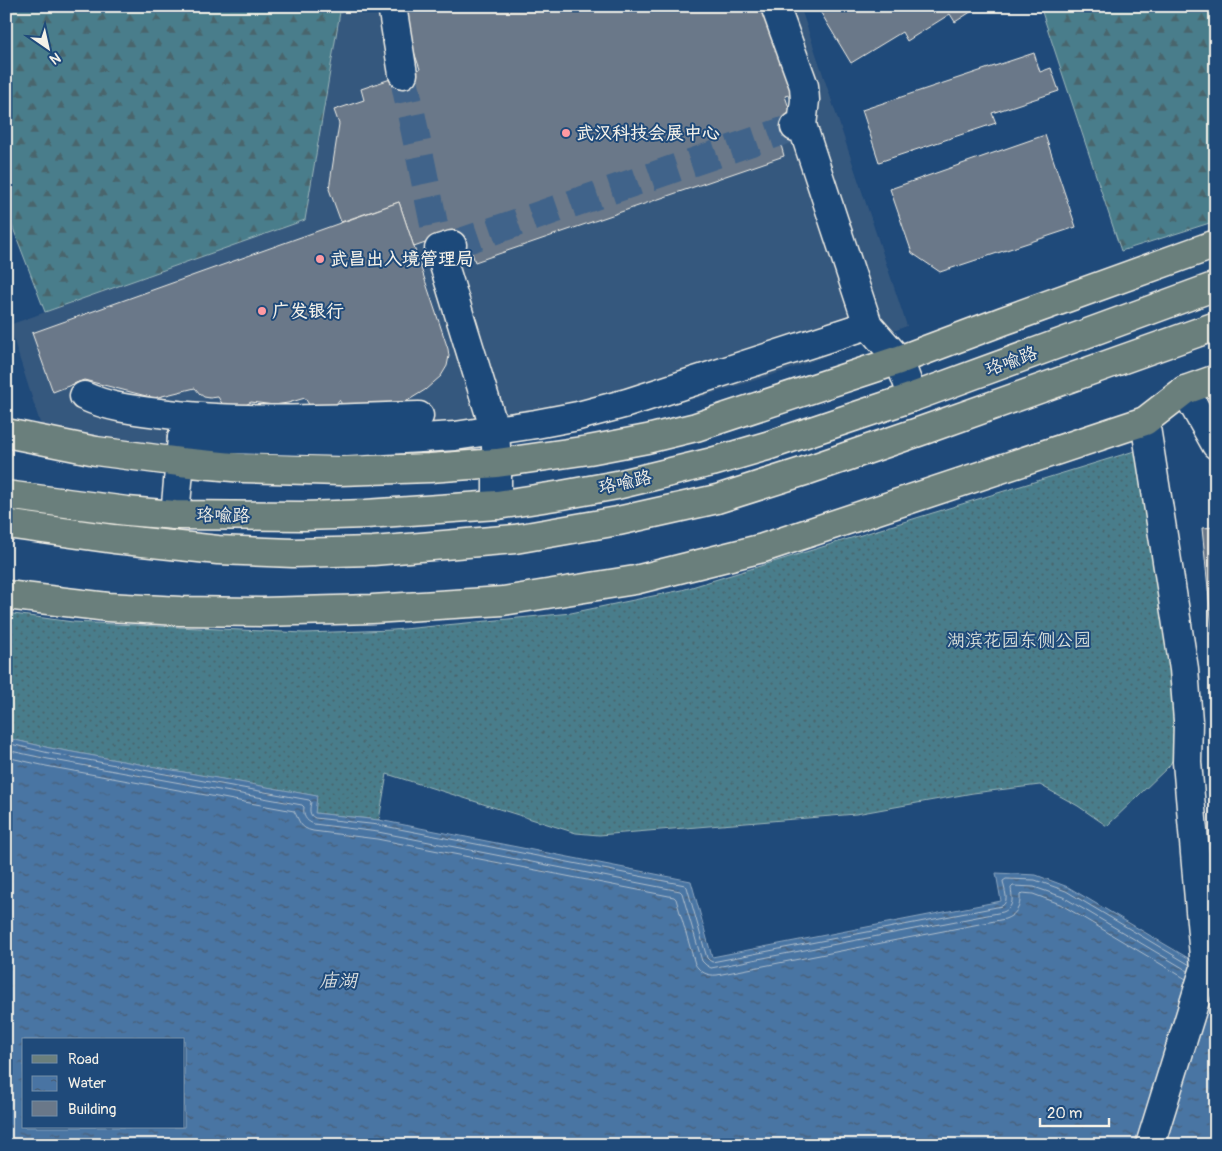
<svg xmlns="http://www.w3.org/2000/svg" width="1222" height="1151" viewBox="0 0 1222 1151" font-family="Pangolin,'LXGW WenKai TC',sans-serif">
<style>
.built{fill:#36587e}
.grass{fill:url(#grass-dots);stroke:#9eb7ba}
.forest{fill:url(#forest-firs);stroke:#9eb7ba}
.water{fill:url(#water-ripples);stroke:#8da6bf;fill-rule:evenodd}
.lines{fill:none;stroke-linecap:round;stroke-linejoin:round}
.shore{stroke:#b0bfcc;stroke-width:1}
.building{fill:#6a7889;stroke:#f4f1e8}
.minor-tunnel{stroke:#3f638a;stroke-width:28;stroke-dasharray:28 14;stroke-linecap:butt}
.minor-casing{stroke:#f4f1e8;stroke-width:31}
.major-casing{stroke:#f4f1e8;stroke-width:31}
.highway-casing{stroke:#f4f1e8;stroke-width:31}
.minor{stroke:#1f4a7a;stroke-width:28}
.major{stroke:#6b7f7c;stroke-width:28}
.highway{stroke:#6b7f7c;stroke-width:28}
.poi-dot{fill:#ff9aa2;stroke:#1f4a7a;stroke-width:2}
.labels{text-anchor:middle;stroke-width:4;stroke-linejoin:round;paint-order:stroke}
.poi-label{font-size:18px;font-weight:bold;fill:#f4f1e8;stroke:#1f4a7a;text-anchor:start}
.street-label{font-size:18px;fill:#f4f1e8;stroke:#1f4a7a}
.park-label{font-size:18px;fill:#dae0da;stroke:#1f4a7a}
.water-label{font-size:19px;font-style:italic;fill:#dadede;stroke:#1f4a7a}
</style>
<defs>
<pattern id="grass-dots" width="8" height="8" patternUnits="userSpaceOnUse" patternTransform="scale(1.25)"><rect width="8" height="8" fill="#497d8b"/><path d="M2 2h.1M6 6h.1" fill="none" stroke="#49656c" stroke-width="1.8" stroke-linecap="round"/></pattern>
<pattern id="forest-firs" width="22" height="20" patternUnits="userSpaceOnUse" patternTransform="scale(1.25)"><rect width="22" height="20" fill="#497d8b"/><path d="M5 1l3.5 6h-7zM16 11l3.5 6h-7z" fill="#49656c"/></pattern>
<pattern id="water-ripples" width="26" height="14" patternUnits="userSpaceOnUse" patternTransform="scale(1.25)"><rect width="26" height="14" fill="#4974a3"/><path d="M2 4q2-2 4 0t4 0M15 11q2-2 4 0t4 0" fill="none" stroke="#495e74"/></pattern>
</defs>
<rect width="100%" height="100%" fill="#1f4a7a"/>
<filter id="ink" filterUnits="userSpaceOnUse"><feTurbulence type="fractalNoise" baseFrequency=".02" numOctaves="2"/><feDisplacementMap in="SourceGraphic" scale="10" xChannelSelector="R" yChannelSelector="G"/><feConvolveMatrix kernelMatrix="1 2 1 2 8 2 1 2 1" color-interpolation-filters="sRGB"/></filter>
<g filter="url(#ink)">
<polygon class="built" points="341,6 800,6 907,326 785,371 704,396 625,418 548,435 247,446 147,443 85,434 41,426 9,325 305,220"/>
<polygon class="grass" points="1141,449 1169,646 1178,751 1169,766 1107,826 1078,806 1040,785 973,793 856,814 599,835 576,833 387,774 379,820 315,813 316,796 50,748 6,738 6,613 73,622 304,633 393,630 571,613 682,590"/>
<g class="forest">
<polygon points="6,6 341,6 305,220 45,312 8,215 6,215"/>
<polygon points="1040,6 1216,6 1216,221 1121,251"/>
</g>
<path class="water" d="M6,738L50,748L317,796L315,813L379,820L691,881L712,957L1001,901L996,873L1036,875L1068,887L1205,968L1216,965V1145H6ZM24,1040H184V1127H24Z"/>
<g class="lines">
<g class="shore">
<path d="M6,743L49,753L309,800L311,802C310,808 308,815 315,818L379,825L685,885L687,887L707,958L709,960L712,962L1002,906C1010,901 1004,890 1003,881L1006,879L1035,880L1066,891L1190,965"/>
<path d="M6,750L48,759L302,805L304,807C303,815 305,821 314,824L378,832L680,891L682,893L702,961L706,965L711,968L1003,912C1015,907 1012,898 1011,888L1013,886L1034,887L1063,897L1188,971"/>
<path d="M6,757L46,766L294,811C300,821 299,828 313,831L377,839L674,897L676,899L695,964C700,972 707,976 717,975L1005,919C1016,915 1021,907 1020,895L1022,893L1033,894L1060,904L1186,979"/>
</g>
</g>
<g class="building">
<polygon points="398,6 766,6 796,93 785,96 794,123 790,139 781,145 784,156 475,262 472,253 456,259 448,235 414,247 399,202 341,222 329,189 339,124 334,110 364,100 361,89 420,69"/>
<polygon points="821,6 980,6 955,22 950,14 907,41 902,32 851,63 818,8"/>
<polygon points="1034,53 1040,72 1051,68 1059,91 992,113 996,123 879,162 862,110"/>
<polygon points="1045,135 1076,227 940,272 912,253 890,189"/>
<polygon points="399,202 448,349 449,356 447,366 441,376 425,390 399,406 344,407 339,400 334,407 311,408 305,398 288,403 274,405 251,402 242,407 223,405 218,397 210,398 204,397 200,394 195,388 154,398 84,380 53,392 32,333"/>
<polygon points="1216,527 1216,658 1215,658 1202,528"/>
<polygon points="1216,893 1216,916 1213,894"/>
</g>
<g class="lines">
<g class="minor-tunnel">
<polyline points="403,74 437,239"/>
<polyline points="452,245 795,127"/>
</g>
<g class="minor-casing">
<g id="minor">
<polyline points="392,6 403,74"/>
<polyline points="775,6 804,86 805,100 802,125"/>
<polyline points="795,127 802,125 868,325 899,360 913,397"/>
<polyline points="452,245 439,249 495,431 497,463 497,505"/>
<polyline points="1185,390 1216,445"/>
<path d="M84,396C108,407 133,410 159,413C243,424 334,418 419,416"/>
<polyline points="1145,421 1184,669 1188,721 1187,762 1205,968 1150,1145"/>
<polyline points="182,438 346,442 404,439 455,436 536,424 578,416 627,403 868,325"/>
<polyline points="175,515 182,438"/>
</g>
</g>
<g class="major-casing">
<g id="major">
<polyline points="6,433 96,451 180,462 243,468 340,471 430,468 497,463 589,450 647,439 696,427 899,360 1003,321 1216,244"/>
<polyline points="6,595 108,607 180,611 261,612 372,609 503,601 635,580 763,548 1145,421 1185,390 1216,379"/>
</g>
</g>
<g class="highway-casing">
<g id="highway">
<polyline points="6,495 127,511 175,515 303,516 366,514 497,505 562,495 617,485 712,462 767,446 913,397 1216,286"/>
<polyline points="6,524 114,539 218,550 293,553 373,551 515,539 618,521 717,499 805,471 924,430 1216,326"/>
</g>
</g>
<use href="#minor" class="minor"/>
<use href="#major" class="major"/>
<use href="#highway" class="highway"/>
</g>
</g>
<g class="poi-dot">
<circle cx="566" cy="133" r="5"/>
<circle cx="320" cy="259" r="5"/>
<circle cx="262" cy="311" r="5"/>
</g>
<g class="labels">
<g class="poi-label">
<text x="576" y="139">武汉科技会展中心</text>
<text x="330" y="265">武昌出入境管理局</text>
<text x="272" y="317">广发银行</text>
</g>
<g class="street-label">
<text transform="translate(1011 361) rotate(-20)" y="6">珞喻路</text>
<text transform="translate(625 482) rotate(-12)" y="6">珞喻路</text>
<text transform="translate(223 515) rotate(1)" y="6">珞喻路</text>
</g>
<g class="park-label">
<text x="1019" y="646">湖滨花园东侧公园</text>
</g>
<g class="water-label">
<text x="338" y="987">庙湖</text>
</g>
</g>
<rect width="1222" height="1151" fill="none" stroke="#1f4a7a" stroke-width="25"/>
<rect x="12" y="12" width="1197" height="1126" fill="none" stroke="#f4f1e8" stroke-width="2" filter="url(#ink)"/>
<rect x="22" y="1038" width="162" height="90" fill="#1f4a7a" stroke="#748da6"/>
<rect x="32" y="1055" width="25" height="8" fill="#6b7f7c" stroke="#748da6"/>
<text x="68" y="1064" font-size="15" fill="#f4f1e8">Road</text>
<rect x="32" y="1076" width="25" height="15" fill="url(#water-ripples)" stroke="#748da6"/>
<text x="68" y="1088" font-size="15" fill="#f4f1e8">Water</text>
<rect x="32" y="1101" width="25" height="15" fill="#6a7889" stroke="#748da6"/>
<text x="68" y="1114" font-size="15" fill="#f4f1e8">Building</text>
<g transform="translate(48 48) rotate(146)" stroke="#1f4a7a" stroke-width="4" paint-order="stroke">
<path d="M0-4L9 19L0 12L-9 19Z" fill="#f4f1e8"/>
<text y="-8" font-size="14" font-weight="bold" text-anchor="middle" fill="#f4f1e8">N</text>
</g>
<path d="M1040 1118v8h69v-8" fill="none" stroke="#f4f1e8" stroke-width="2.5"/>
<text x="1047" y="1118" font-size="15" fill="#f4f1e8" stroke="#1f4a7a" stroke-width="4" paint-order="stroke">20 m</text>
</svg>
